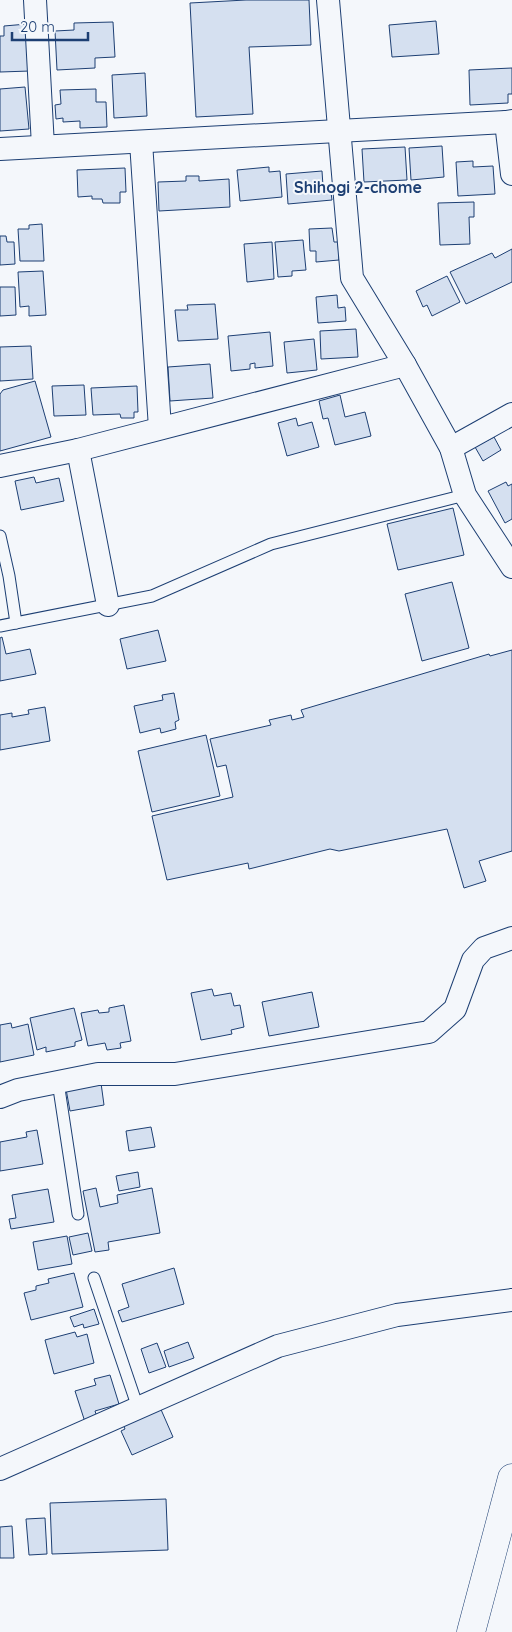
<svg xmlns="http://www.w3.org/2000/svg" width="512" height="1632" viewBox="0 0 512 1632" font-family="Quicksand,sans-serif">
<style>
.building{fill:#d5e0f0;stroke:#1d3f73}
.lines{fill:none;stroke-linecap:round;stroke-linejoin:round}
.service-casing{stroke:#1d3f73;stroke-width:13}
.minor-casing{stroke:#1d3f73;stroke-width:24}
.primary-casing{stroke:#1d3f73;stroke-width:29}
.service{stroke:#f4f7fb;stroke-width:11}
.minor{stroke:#f4f7fb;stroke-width:22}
.primary{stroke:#f4f7fb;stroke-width:28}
.labels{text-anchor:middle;stroke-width:4;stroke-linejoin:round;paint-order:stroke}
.neighbourhood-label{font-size:16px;font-weight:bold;fill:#1d3f73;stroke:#f4f7fb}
</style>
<rect width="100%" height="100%" fill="#f4f7fb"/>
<g class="building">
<polygon points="246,0 309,0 311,45 249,47 253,114 196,117 190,3"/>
<polygon points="436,21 439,54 392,57 389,25"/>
<polygon points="113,22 115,57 95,58 95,68 57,70 55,31 74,30 74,23"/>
<polygon points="27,24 30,71 0,72 0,36 4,36 4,26"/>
<polygon points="512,68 512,94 508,94 508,103 470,105 469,70"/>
<polygon points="145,73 147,116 114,118 112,75"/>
<polygon points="25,87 29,129 0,131 0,89"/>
<polygon points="96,89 96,102 106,102 107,127 80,128 80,121 63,122 63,118 56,119 55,105 61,104 60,90"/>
<polygon points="442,146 444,177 411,180 409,148"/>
<polygon points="405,147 407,180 364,182 362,149"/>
<polygon points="473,161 473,167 493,166 495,194 458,196 456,162"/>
<polygon points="269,167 269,172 280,171 282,197 240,201 237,170"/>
<polygon points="125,168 126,192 120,192 120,203 103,203 102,199 92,199 92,196 78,197 77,170"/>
<polygon points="322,171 323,186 330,185 332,200 288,204 286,174"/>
<polygon points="186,176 199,176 199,181 229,179 230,207 159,211 158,182 186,181"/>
<polygon points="474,202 474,217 469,217 470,244 440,245 438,203"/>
<polygon points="42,224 44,261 20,261 18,229 29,229 29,225"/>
<polygon points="332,228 334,242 338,242 339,260 316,262 316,251 310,251 309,229"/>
<polygon points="0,236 6,236 7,242 14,242 15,264 0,265"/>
<polygon points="303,240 306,270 292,271 292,276 278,277 275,242"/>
<polygon points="272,242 274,279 247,282 244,244"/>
<polygon points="512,249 512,282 466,304 450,272 492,253 495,258"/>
<polygon points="43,271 46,315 29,316 29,306 20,307 18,272"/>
<polygon points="447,276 460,302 432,316 427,305 423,307 416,291"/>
<polygon points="0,287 15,287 16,315 0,316"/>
<polygon points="337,295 338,308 345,307 346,321 318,323 316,297"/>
<polygon points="215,304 218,339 178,341 175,310 188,310 187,305"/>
<polygon points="356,329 358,357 321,359 320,331"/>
<polygon points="270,332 273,366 255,368 255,363 250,364 250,369 231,371 228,336"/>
<polygon points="314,339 317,370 287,373 284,342"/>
<polygon points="31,346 33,379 0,381 0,347"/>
<polygon points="210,364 213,398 170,401 168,367"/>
<polygon points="35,381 51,437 0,451 0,394 3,390"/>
<polygon points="84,385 86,415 54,416 52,386"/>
<polygon points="137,386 138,412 134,412 134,418 121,418 120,414 93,415 91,388"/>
<polygon points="340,395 345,417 365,412 371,436 335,445 328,418 323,419 319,401"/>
<polygon points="296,418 298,426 312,422 319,447 287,456 278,423"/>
<polygon points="494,437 501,450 483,461 475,447"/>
<polygon points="34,477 36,483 59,478 64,501 21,510 15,481"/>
<polygon points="506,482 508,486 512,484 512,519 505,523 488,491"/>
<polygon points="453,508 464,555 398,570 387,524"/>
<polygon points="452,582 469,648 422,661 405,594"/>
<polygon points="158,630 166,661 127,669 120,639"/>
<polygon points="2,637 6,654 30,649 36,674 0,681 0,638"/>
<polygon points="512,650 512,851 479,861 486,881 464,888 447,829 339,851 330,849 249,869 248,863 167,880 152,816 233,797 226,765 217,767 210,739 271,725 269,720 291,715 292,720 304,717 301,710 489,654 490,656"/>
<polygon points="174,693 179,720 175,722 176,729 161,733 160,728 140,733 134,706 163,700 162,695"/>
<polygon points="45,707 50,741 0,750 0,715 12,713 12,717 29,714 28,710"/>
<polygon points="206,735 220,796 152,812 138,751"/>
<polygon points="212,989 214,996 231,993 234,1006 240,1005 244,1027 231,1030 232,1034 201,1040 191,993"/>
<polygon points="312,992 319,1027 269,1036 262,1002"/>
<polygon points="124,1005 131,1041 120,1043 121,1048 107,1050 105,1043 88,1046 81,1013 98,1010 99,1013 109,1012 109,1008"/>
<polygon points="74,1008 82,1040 75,1042 75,1046 46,1052 46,1047 37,1050 30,1018"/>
<polygon points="11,1023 12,1028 28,1024 34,1055 0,1062 0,1025"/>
<polygon points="101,1083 104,1105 70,1111 66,1089"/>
<polygon points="151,1127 155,1147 129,1151 126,1131"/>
<polygon points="37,1130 43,1164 0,1171 0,1142 27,1137 26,1132"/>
<polygon points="138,1172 140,1187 119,1191 116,1176"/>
<polygon points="96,1188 100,1207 118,1203 117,1195 152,1188 160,1233 108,1242 109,1250 95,1252 83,1191"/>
<polygon points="48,1189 54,1222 11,1229 9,1219 16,1218 12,1195"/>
<polygon points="88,1233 92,1251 73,1255 69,1237"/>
<polygon points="67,1236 72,1264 38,1270 33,1242"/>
<polygon points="174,1268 184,1304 122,1322 118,1311 129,1307 122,1284"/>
<polygon points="74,1273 83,1307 31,1320 24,1293 36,1290 36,1286 49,1283 48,1279"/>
<polygon points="94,1309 99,1324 84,1328 83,1324 74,1327 70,1317"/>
<polygon points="75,1332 77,1337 87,1334 94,1363 54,1374 45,1340"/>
<polygon points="188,1342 194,1358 169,1367 164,1351"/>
<polygon points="157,1343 166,1367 149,1373 141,1349"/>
<polygon points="110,1375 119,1404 95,1411 97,1417 85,1422 75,1391 96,1385 94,1379"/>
<polygon points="159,1405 173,1437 132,1455 121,1431 125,1429 122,1422"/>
<polygon points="166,1499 168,1550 52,1554 50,1503"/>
<polygon points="45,1518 47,1554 29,1555 26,1519"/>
<polygon points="12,1526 14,1558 0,1558 0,1527"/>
</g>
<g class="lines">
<g class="service-casing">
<g id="service">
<polyline points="0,536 9,576 16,623"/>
<polyline points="0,626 152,596 271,544 465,495"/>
<polyline points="58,1082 78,1214"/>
<polyline points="94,1278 138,1408"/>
</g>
</g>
<g class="minor-casing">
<g id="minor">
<polyline points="35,0 43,146"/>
<polyline points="328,0 352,278 405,365 451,448 465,495 512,567"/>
<polyline points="512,121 506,122 512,174"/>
<polyline points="141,142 160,428"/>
<polyline points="0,149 506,122"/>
<polyline points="451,448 512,414"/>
<polyline points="78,450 108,605"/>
<polyline points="0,466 78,450 405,365"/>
<polyline points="0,1097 18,1090 98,1074 175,1074 429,1032 455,1009 473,960 484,948 512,938"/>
<polyline points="0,1469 278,1346 397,1315 512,1300"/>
</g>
</g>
<g class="primary-casing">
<polyline id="primary" points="471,1632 512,1478"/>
</g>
<use href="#service" class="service"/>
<use href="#minor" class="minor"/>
<use href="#primary" class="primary"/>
</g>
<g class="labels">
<g class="neighbourhood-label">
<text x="358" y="193">Shihogi 2-chome</text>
</g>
</g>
<path d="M12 32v8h76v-8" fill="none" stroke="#1d3f73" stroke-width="2.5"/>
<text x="20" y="32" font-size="15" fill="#1d3f73" stroke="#f4f7fb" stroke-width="4" paint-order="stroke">20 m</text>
</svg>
